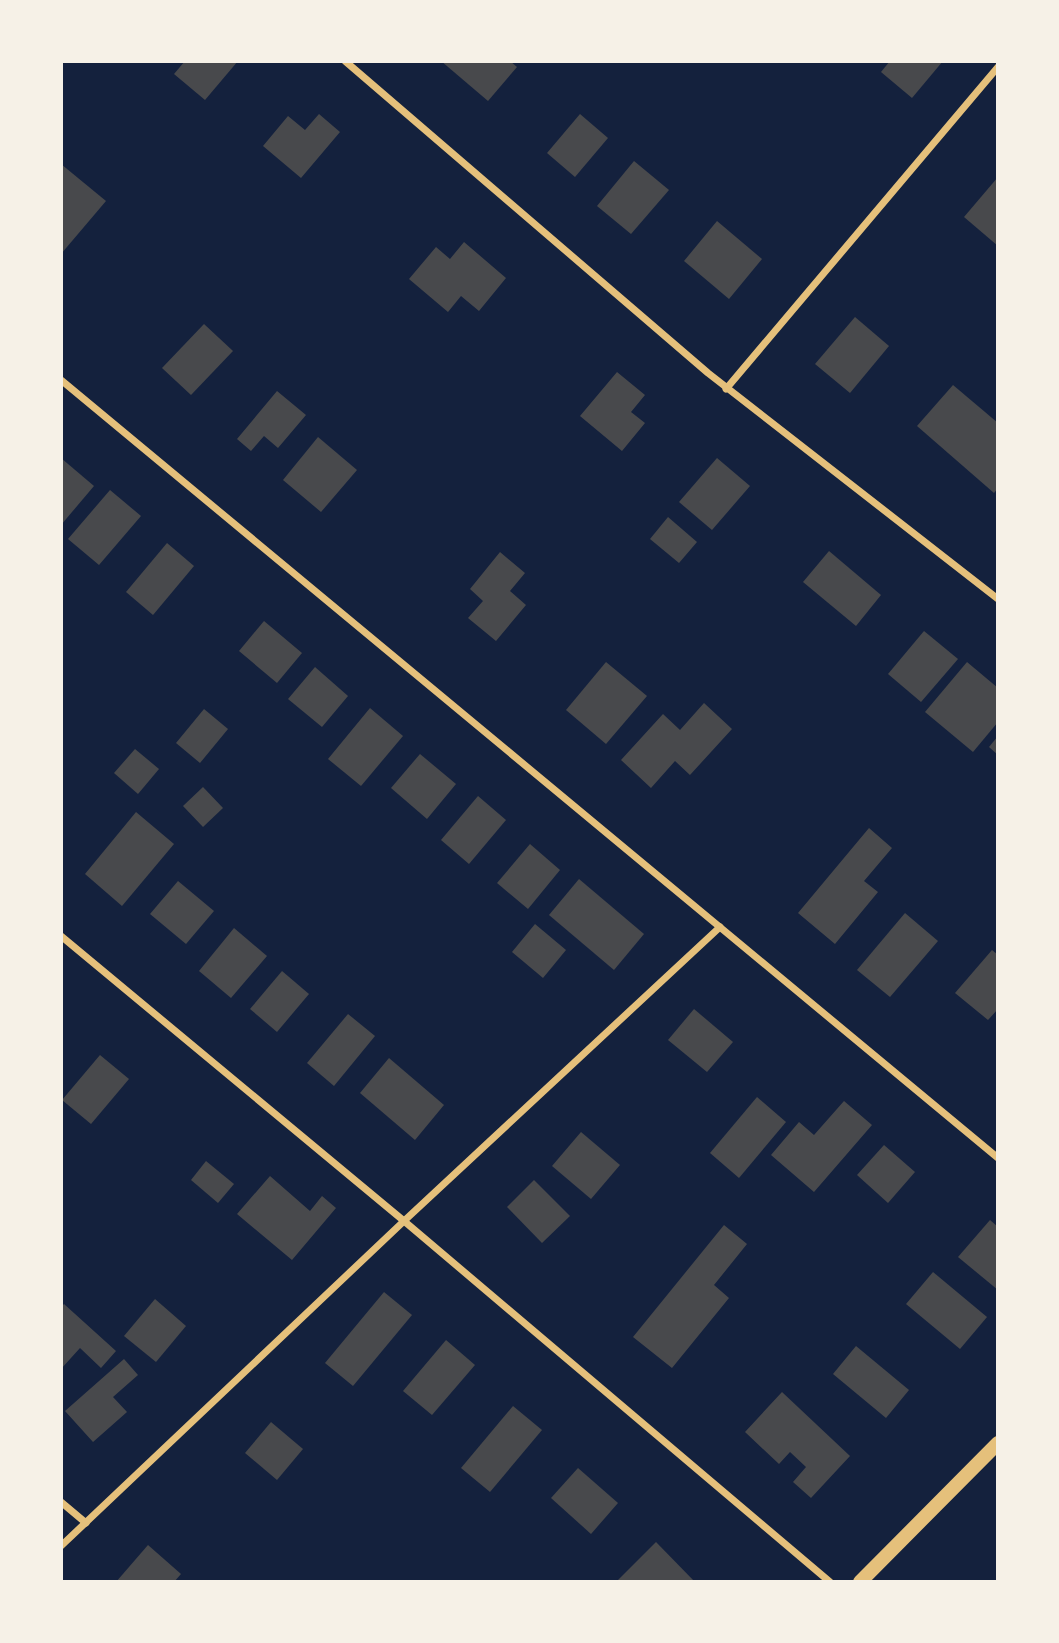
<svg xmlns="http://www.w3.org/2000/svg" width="1059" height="1643" viewBox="0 0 1059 1643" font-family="'Roboto Condensed',sans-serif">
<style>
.building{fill:#48494c}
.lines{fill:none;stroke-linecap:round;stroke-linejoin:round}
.minor{stroke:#e5c07b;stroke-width:7}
.secondary{stroke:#e5c07b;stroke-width:14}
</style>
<rect width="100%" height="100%" fill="#14213d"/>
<g class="building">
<polygon points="185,61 238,61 205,100 174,74"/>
<polygon points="441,61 510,61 517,67 488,101"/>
<polygon points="890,61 943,61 912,98 881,72"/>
<polygon points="319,114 340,132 301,178 263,146 288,116 305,130"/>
<polygon points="580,114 608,138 575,177 547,153"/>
<polygon points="634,161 669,190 631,234 597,206"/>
<polygon points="61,164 106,201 61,254"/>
<polygon points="998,177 998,246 964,217"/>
<polygon points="717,221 762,259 729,299 684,261"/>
<polygon points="464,242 506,278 479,311 461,296 448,312 409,279 436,247 450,259"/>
<polygon points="855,317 889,346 850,393 815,364"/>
<polygon points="204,324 233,351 191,395 162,368"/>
<polygon points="617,372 645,395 631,412 645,423 622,451 580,416"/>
<polygon points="953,385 998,423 998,488 994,493 917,426"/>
<polygon points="277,391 306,415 278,448 264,436 251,451 237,439"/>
<polygon points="318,437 357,470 321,512 283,480"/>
<polygon points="61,458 94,486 61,525"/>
<polygon points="717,458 750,486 712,530 679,502"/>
<polygon points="110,490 141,516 99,565 68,539"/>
<polygon points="668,517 697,542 679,563 650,539"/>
<polygon points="167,543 194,566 153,615 126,592"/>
<polygon points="829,551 881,595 856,626 803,582"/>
<polygon points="500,552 525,573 510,591 526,605 496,641 468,618 483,601 470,589"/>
<polygon points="264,621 302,653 277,683 239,651"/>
<polygon points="924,631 958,659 921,702 888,674"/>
<polygon points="606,662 647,696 606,744 566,710"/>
<polygon points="967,662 998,688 998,722 973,752 925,712"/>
<polygon points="315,667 348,696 322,727 288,699"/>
<polygon points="704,703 732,729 690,775 675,761 651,788 621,760 663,714 680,730"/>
<polygon points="370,708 403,736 361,786 328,759"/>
<polygon points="204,709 228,729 200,763 176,743"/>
<polygon points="998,736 998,755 989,747"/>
<polygon points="135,749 159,769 138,794 114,773"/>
<polygon points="420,754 456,784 427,819 391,788"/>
<polygon points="203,787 223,808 203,827 183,806"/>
<polygon points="478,796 506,820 469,864 441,840"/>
<polygon points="136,812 174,844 122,906 85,874"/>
<polygon points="869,828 892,848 864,881 878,892 835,944 798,913"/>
<polygon points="530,844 560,870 528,909 497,883"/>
<polygon points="579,879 644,934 614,970 549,915"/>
<polygon points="178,881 214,911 186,944 150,914"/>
<polygon points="905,913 938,941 890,997 857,970"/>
<polygon points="535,924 566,950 543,978 512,952"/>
<polygon points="234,928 267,956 231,998 199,971"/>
<polygon points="992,950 998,955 998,1009 988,1020 955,993"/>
<polygon points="282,971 309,994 277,1032 250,1009"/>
<polygon points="694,1009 733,1042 707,1072 668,1040"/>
<polygon points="348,1014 375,1036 334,1086 307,1063"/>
<polygon points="100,1055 129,1079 91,1124 62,1100"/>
<polygon points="389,1058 444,1105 415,1140 360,1093"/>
<polygon points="757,1097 786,1122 739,1178 710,1153"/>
<polygon points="844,1101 872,1125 814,1192 771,1155 799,1122 814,1135"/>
<polygon points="581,1132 620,1165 591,1199 552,1166"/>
<polygon points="884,1145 915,1172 888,1203 857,1175"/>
<polygon points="206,1161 234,1184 218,1203 191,1180"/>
<polygon points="270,1176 310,1211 322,1196 336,1208 292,1260 237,1214"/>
<polygon points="534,1180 570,1216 542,1243 507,1207"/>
<polygon points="990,1220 998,1227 998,1290 958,1257"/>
<polygon points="724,1225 747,1244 714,1285 729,1298 672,1368 633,1337"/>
<polygon points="933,1272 987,1317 960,1349 906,1304"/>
<polygon points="384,1292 412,1315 353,1386 325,1363"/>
<polygon points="155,1299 186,1326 156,1362 124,1336"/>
<polygon points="64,1304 116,1351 101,1368 80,1348 61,1369 61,1307"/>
<polygon points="446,1340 475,1365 432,1415 403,1391"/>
<polygon points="856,1346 909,1390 886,1418 833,1374"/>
<polygon points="124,1359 138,1375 113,1397 127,1412 93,1442 65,1411"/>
<polygon points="782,1392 850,1456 811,1498 793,1482 806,1467 790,1452 779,1464 745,1432"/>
<polygon points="513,1406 542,1430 490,1492 461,1468"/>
<polygon points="271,1422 303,1449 277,1480 245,1453"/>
<polygon points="578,1468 618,1503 591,1534 551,1498"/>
<polygon points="656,1542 695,1582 616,1582"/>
<polygon points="148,1545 181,1574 174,1582 116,1582"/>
</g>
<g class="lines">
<g class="minor">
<polyline points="345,61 708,373 998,599"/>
<polyline points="61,380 998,1158"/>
<polyline points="726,389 998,67"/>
<polyline points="61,936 404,1221 830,1582"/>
<polyline points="61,1502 86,1523"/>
<polyline points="61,1546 404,1221 720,927"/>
</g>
<polyline class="secondary" points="860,1582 998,1443"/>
</g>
<rect width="1059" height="1643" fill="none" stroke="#f6f1e7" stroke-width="126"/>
</svg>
